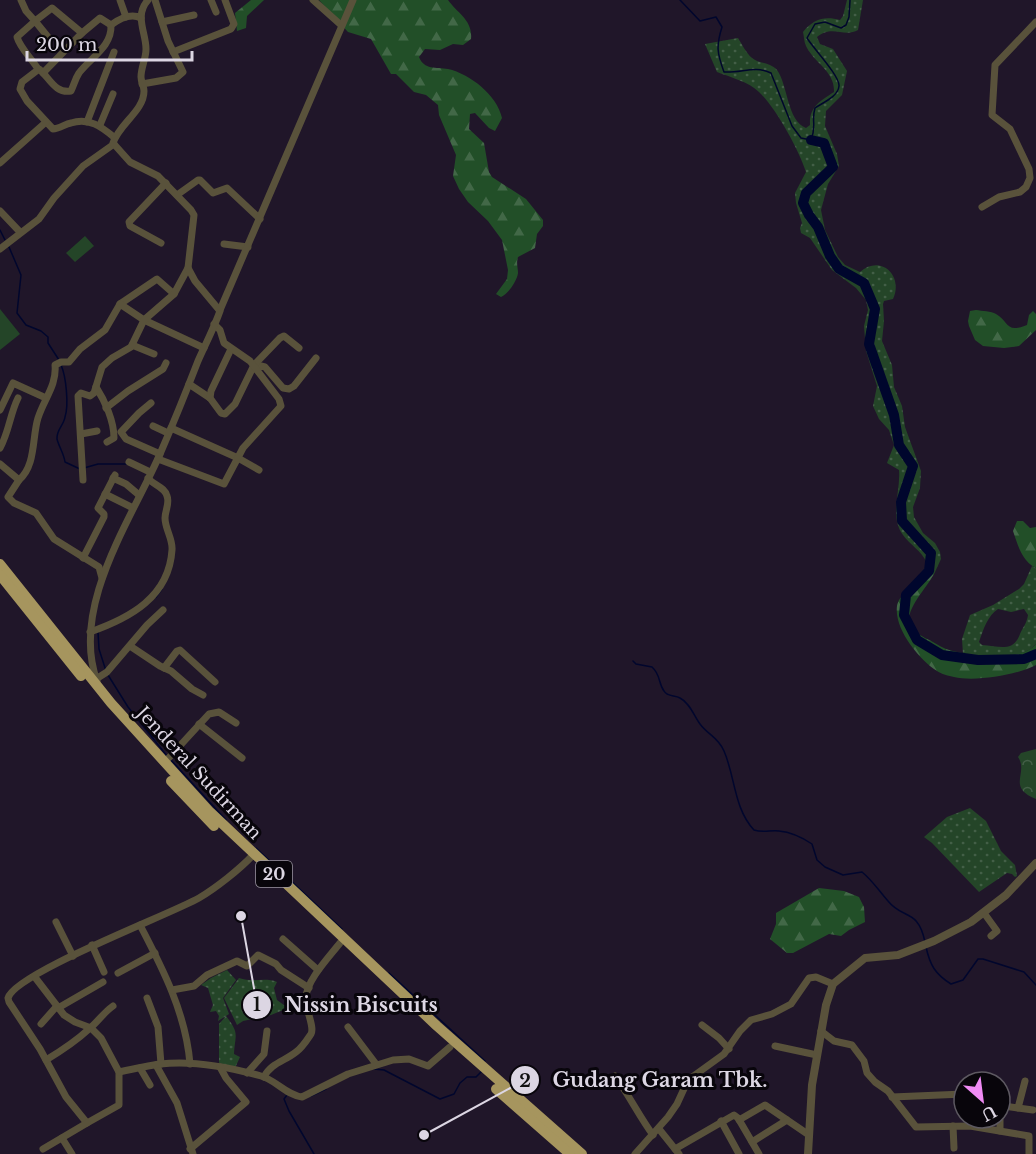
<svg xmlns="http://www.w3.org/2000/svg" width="1036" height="1154" viewBox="0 0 1036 1154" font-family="'Libre Baskerville',serif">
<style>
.grass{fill:url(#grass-dots);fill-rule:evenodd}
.forest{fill:url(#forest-firs)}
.park{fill:url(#park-crowns)}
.garden{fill:#244528}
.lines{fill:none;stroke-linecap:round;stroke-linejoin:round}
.stream{stroke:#00062d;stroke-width:1.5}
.river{stroke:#00062d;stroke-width:10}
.minor{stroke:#59523b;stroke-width:7}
.tertiary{stroke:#59523b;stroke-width:8}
.trunk{stroke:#a6955e;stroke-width:10}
.labels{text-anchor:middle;stroke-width:6;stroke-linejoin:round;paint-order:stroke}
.shield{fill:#08050b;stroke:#9c97a2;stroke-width:1.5}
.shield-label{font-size:16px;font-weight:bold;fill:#dcd6e3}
.street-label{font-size:18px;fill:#dcd6e3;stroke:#08050b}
.leader{fill:none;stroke:#dcd6e3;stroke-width:2}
.callout-dot{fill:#dcd6e3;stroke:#08050b;stroke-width:2}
.mark-label{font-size:18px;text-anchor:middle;font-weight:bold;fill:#111}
.callout-label{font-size:20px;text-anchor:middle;font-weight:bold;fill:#dcd6e3;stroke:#08050b;stroke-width:6;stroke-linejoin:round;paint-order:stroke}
</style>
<defs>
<pattern id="grass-dots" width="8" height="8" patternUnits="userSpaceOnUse" patternTransform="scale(1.5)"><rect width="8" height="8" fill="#244528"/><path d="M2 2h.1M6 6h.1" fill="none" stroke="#435f47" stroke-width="1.8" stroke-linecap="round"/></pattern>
<pattern id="forest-firs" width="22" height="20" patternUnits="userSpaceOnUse" patternTransform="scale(1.5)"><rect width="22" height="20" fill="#224f28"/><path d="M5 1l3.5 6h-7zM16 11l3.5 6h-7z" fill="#426847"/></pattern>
<pattern id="park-crowns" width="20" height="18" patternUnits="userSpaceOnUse" patternTransform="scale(1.5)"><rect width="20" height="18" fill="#244528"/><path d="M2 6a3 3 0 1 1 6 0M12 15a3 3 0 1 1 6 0" fill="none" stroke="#435f47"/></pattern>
</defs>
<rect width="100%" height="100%" fill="#201629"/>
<g class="grass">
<path d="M847,0H863L858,30C844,38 832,24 817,37L820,44L833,49L847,71L842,95L826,111L825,126L837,154L839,166L828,184L821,210L825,230L838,257L845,265L860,272C880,254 904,275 893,299L884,301L883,304L884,321L882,341L892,365L894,387L902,406L905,427L921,471L920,488L913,507L914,517L923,533L935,543L940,552L941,559L935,572L933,568L924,570L927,563C921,550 910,545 903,535C889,516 901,491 899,470L887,463L894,445L889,430L879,419L873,406L877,386L866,351L864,326L868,310L866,300L856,288L832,270L810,238L801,233L800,228L802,223L796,203L795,193L806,172C799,150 776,108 759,92C749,82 730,77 717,72L705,44L738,38C742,44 746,53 752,58C759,64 770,62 777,70C788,85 787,121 806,128L810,125C809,107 820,101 834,92C835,71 814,63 806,46C804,42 804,36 803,32C814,19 824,16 840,20L843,16Z"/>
<path d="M1032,566L1036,568V644C1019,663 985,656 963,654L962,639L970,615L993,605L1019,589L1024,584ZM998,609L1011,612L1024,609L1028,615C1027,623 1023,627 1020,634C1013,653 999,646 982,645L979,642C983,630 988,615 998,609Z"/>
<polygon points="970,808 986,821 1001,851 1015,865 1017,876 1015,877 1012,874 1007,873 979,892 932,843 924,837 947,817"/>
<path d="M227,970L236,980L223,998L229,1014L226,1016C240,1034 235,1034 234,1054L240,1057L235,1068L219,1063V1024L226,1016L218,1021L219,1016L216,1011L210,1012L213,1005L208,988L201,985L211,978Z"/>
<path d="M239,978C253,983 265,977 277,982L274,988L277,1000L288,1008L271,1015L243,1021L237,1025L224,998Z"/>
</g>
<g class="forest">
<polygon points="251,0 264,0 247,16 246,28 237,31 235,13"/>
<path d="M319,0H448C457,13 473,20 471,39L463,45L453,44L440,50L425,49L419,57C424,70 436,67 448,69C470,74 497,95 502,118L495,131L489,128L475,113L470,114L469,129L484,143L489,172L492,177L526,199L543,220V226L537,234L535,248L518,257C516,264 518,267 518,273C517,281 508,294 501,297L496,294L507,279L508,270L502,240L488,221L468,202L459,189L453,176L456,155L439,115L438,105L426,95L414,92L396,74H391L371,39L348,32Z"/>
<path d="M976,310C982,311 991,311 996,314C1009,321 1005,334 1027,325L1029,315L1033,311L1036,314V330L1019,346L1004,348L983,346L975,340L969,326L968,321L970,311Z"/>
<path d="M1017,521H1023L1030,528L1036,527V568C1022,561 1018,546 1013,531Z"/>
<path d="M933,568L935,572C929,585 907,607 909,622C910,630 919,634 925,638C932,641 939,646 946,649C968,656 1019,664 1036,644V665C1017,675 975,682 954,677C949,676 941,674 937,671C919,659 894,629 897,606C898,598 905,594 909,587C916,578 922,570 933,568Z"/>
<polygon points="819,888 844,891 859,897 864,907 865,922 849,930 841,936 829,934 793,953 787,953 770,939 776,924 776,913"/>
</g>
<path class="park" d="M1036,749V799C1006,787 1029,773 1018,757L1021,753Z"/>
<g class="garden">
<polygon points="85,236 94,246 75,262 66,253"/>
<polygon points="0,309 20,334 0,350"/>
</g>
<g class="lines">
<g class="stream">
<path d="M680,0L700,21L716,17L722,27C716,46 717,53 724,72C743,73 754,65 771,73L792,126L801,138L811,140C817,125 811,121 815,108C822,103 838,97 839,86C840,76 813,48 807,38L815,24L825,22L841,28L846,25L849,17L850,0"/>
<polyline points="0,230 5,240"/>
<polyline points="9,247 21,275 17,313 26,325 41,331 48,337 48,343 59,360"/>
<path d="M61,365C66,376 69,405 65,417C64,425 56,430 57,439C59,447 64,454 65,462L80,469"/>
<polyline points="84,468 98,464 127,464"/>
<polyline points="156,597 162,589"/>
<polyline points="98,632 99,649 106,671"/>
<path d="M633,661L636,664L652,667C661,675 658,683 664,691C667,697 675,695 680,698C690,703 694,716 700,724C708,735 718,737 724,751C735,776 734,809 754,830C763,833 770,830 779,831C790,832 803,838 812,844L817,860L825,867L843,875L862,872C873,881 879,891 888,901C903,920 918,908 925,942"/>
<polyline points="108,675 128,707 167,756"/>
<polyline points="170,759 226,820"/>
<polyline points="256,848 342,929"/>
<path d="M926,947C930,965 935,974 951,984L963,980L978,959H983L1024,972L1036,985"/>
<polyline points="389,973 485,1061"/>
<polyline points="374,1069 384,1070 440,1099 454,1094 460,1083 467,1077 476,1077 482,1071"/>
<polyline points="287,1095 284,1099 289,1111 314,1154"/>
<polyline points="311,1096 326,1089"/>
</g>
<polyline class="river" points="811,140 824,143 833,167 806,193 803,203 809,215 818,227 830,256 839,269 864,283 875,309 869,344 894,415 899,445 913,466 901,502 902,521 931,553 929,571 906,595 904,615 917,640 942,655 978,660 1024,659 1036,654"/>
<g class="minor">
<path d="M21,0L26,11L35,21L52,8L82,33L100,18L111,25C119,19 131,13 141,18"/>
<polyline points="120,0 126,17"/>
<polyline points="211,0 216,12"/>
<polyline points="313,0 341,25"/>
<polyline points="162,22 194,15"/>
<path d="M111,25C112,47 91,57 79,73C75,79 74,85 71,91C55,94 49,77 39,69L22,82L20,89L27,101L53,129C59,129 65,124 71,123C89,117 102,127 115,138"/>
<polyline points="173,52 231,29 234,24 225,0"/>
<path d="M38,69C32,59 20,48 17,37L35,21L48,37"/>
<polyline points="43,73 82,33"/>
<polyline points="142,84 176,78 183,72 168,41 155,0"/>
<polyline points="87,122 114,52"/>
<polyline points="100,125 113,94"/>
<polyline points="0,163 46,122"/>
<polyline points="177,195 198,180 200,180 213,193 227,188 260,219"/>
<polyline points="982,207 999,197 1020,192 1026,187 1030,178 1029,169 1010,129 992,115 995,65 1036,22"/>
<polyline points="0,211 20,232"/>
<polyline points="161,243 130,226 129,222 166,183"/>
<polyline points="224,244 248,247"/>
<polyline points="0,249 39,219 54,198 83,166 114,144"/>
<polyline points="120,304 157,279 174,294"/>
<polyline points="220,310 353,0"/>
<polyline points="132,345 154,354"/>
<polyline points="256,369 261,366 265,367 283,388 289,389 294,386 316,358"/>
<polyline points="189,384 210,398 221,413 225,414 235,404 254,365 280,338 284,336 299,348"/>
<path d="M96,387C105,401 114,421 114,438L107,442"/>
<polyline points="210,398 211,391 231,349"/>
<polyline points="151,403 139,413 121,432 126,439 160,454"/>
<polyline points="106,408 128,391 163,369 166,363"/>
<polyline points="0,410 13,383 46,398"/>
<polyline points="153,426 168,433"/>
<polyline points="171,428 238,458 259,470"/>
<polyline points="81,434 97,431"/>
<path d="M0,448C9,432 10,414 18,398"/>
<polyline points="158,459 224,484 243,448 281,406 279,399 250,361 224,343 220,330 214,324"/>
<polyline points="129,462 150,472"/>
<path d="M0,464L19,480C36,466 32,437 38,418C44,399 57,385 55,365L61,362H69L80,349L105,330L120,304L144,320L204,348"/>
<polyline points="113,478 126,484 139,495"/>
<polyline points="19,480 8,497 14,503 36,513 54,539 99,567 102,578"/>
<polyline points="83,480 78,396 81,393 90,396 94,393 102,367 112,358 131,347 144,320 174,294 188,268"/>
<polyline points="105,494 133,508"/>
<polyline points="83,558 104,517 104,514 98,508 115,475"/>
<path d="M90,632C130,618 169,597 172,550C173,539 165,529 165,518C165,511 170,503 167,496C165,487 153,485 148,478"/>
<polyline points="130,646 160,666 171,671 192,689 203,695"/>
<polyline points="164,668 177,651 180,650 215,682"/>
<polyline points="96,679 107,672 147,625 163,610"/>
<path d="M97,681C70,607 131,520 160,454C173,424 186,392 198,361C205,345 214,328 220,311L195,281L188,268L194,215L191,210L158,176L130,162L113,143C119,124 144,111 144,91C144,86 141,82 141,77C141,67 146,59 146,49C146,32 134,16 148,0"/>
<polyline points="199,724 242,758"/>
<polyline points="164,763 209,714 219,712 236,723"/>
<polyline points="984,913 997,931 991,936"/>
<polyline points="56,922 73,956"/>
<path d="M140,925C163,969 186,1014 190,1064"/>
<polyline points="283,939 318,970"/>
<polyline points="92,945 104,972"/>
<polyline points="118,973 155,953"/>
<path d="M34,976L64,1015L75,1022L91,1028L101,1038L119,1072V1105L87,1123L66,1097L40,1049L9,1002L8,998C15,973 169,915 199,898C216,888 240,869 253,855"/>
<polyline points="172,990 194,986 207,975 237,961 247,966 258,955 276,964 281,970 309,988"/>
<polyline points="147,998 158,1027 161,1064"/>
<polyline points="58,1008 103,982"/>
<polyline points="41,1024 56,1007"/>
<polyline points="702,1025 719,1038 729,1049"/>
<polyline points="348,1027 376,1064"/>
<polyline points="821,1031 834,1041 852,1045 864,1061 867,1073 875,1082 888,1091 916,1127 970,1126 1029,1136 1029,1154"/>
<polyline points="775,1046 817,1055"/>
<path d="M46,1060C61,1051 76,1041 89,1029C98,1022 103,1013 113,1006"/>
<polyline points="156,1065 177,1103 193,1154"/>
<polyline points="140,1068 150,1085"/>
<path d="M119,1072C133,1069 147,1066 160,1064C194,1060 229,1067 261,1076C276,1080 286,1095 302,1097L348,1074L393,1060L409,1059L428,1066L450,1047"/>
<polyline points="247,1073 264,1054 267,1031"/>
<path d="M615,1076C629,1095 639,1116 653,1135"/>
<path d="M264,1077C271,1063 285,1061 296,1052C302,1048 307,1040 311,1034C315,1027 305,1009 306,998C306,981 329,957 340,943"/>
<polyline points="892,1097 964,1094"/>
<polyline points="1018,1108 1033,1110"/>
<polyline points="1000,1111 1004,1106 1018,1108 1025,1081"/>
<polyline points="739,1120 765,1105 809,1135"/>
<polyline points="721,1121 739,1154"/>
<polyline points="953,1126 954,1148"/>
<polyline points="659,1129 679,1154"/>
<polyline points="1000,1131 1000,1118"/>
<polyline points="62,1138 72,1154"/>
<polyline points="752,1142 787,1120"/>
<polyline points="43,1149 87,1123"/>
<polyline points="190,1149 246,1102 226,1078 220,1067"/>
<polyline points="675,1149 734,1115 738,1118 759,1154"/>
<polyline points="635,1154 668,1117 677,1104 688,1080 724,1054 740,1031 751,1020 772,1014 791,1004 809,978 816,977 833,984"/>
</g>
<polyline class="tertiary" points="808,1154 812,1085 826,1005 833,984 865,958 898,955 934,941 971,922 1006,895 1036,863"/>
<g class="trunk">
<polyline points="0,564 111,703 210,812 437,1026 582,1154"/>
<polyline points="0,575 81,676"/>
<polyline points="171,781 214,826"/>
<polyline points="496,1089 570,1154"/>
</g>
</g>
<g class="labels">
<rect class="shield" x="256" y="861" width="36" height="26" rx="4.5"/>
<g class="shield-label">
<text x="274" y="880">20</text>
</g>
<g class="street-label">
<text transform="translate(199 773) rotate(47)" y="6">Jenderal Sudirman</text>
</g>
</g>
<path class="leader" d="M241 916L257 1005M424 1135L525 1080"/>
<g class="callout-dot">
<circle cx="241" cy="916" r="6"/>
<circle cx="424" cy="1135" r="6"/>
<circle cx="257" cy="1005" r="15"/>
<circle cx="525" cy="1080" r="15"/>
</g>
<g class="mark-label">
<text x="257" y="1011">1</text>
<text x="525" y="1087">2</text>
</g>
<g class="callout-label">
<text x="361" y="1012">Nissin Biscuits</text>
<text x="660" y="1087">Gudang Garam Tbk.</text>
</g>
<g transform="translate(982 1100) rotate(152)"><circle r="28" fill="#08050b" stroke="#5d5961" stroke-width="1.5"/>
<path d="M0-4.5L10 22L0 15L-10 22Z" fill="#f08bf5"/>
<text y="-9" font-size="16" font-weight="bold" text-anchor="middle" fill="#dcd6e3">U</text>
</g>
<path d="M27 51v9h165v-9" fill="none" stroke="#dcd6e3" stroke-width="3"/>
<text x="36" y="51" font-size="18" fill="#dcd6e3" stroke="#08050b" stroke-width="4.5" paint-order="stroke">200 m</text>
</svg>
